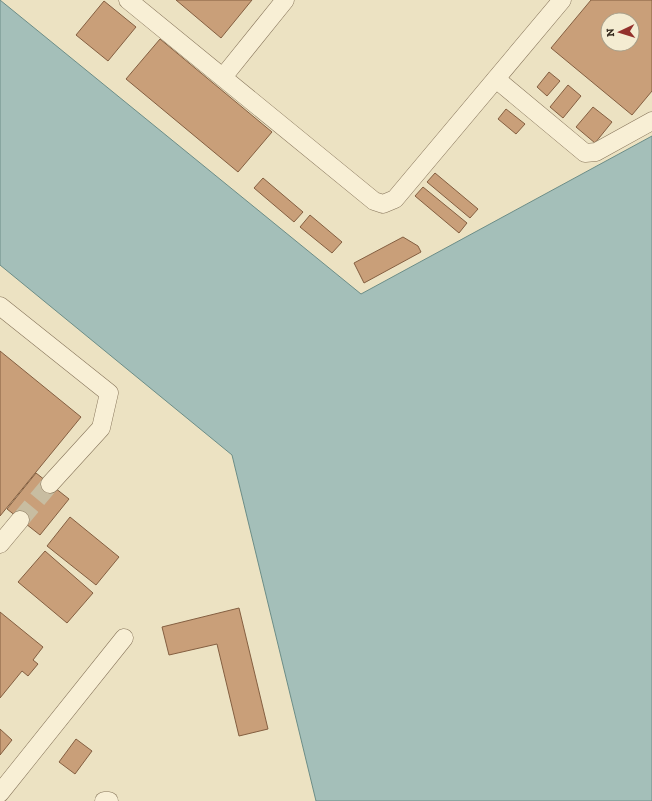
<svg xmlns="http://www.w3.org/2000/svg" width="652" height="801" viewBox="0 0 652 801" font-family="'Zilla Slab',serif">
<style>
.water{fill:#a4bfb9;stroke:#6c8d87}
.building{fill:#c99f79;stroke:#845f41;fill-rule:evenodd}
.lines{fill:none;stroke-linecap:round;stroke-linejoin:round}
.minor-tunnel{stroke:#c8bda1;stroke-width:18;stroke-dasharray:18 9;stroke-linecap:butt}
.minor-casing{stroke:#86745a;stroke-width:19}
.minor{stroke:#f8efd5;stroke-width:18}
</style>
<rect width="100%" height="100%" fill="#ece2c2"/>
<polygon class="water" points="0,0 361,294 652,136 652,801 316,801 232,455 0,265"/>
<g class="building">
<polygon points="176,0 252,0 221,38"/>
<path d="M591,0H652V91L632,115L551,48ZM608,20H632V44H608Z"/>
<polygon points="104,1 136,27 108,61 76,35"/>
<polygon points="160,39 272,132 238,172 126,79"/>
<polygon points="549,72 560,81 547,96 537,87"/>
<polygon points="568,85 581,96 563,118 550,107"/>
<polygon points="593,107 612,122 595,143 576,127"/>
<polygon points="506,109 525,124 516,134 498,119"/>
<polygon points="435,173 478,209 470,218 427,182"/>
<polygon points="263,178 303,212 294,222 254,188"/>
<polygon points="423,187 467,223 459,233 415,196"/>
<polygon points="310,215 342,242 332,253 300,227"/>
<polygon points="403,237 418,246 421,252 364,283 354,263"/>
<polygon points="0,351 81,417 0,516"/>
<polygon points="36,473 69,499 40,535 7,509"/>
<polygon points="70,517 119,557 96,585 47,546"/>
<polygon points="45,551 93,593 67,623 18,582"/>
<polygon points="239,608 268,729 239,736 217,644 169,655 162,627"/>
<polygon points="0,612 43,647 33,660 38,664 28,676 22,671 0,698"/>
<polygon points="0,729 12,740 0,755"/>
<polygon points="76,739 92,751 75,774 59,762"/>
</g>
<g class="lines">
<polyline class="minor-tunnel" points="20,520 50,484"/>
<g class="minor-casing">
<g id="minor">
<polyline points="128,0 374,201 383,204 395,199 562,0"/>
<polyline points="223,77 285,0"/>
<polyline points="496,79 585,153 596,152 652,121"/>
<polyline points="0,306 109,393 101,428 50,484"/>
<polyline points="0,544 20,520"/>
<polyline points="0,793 124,638"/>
<polyline points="104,801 109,801"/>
</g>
</g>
<use href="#minor" class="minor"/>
</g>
<g transform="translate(620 32) rotate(266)"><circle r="19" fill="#f4ecd2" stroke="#a89f8a"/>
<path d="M0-3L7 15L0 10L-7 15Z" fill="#93312c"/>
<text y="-6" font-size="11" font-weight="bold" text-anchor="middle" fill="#362b1e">N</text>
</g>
</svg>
